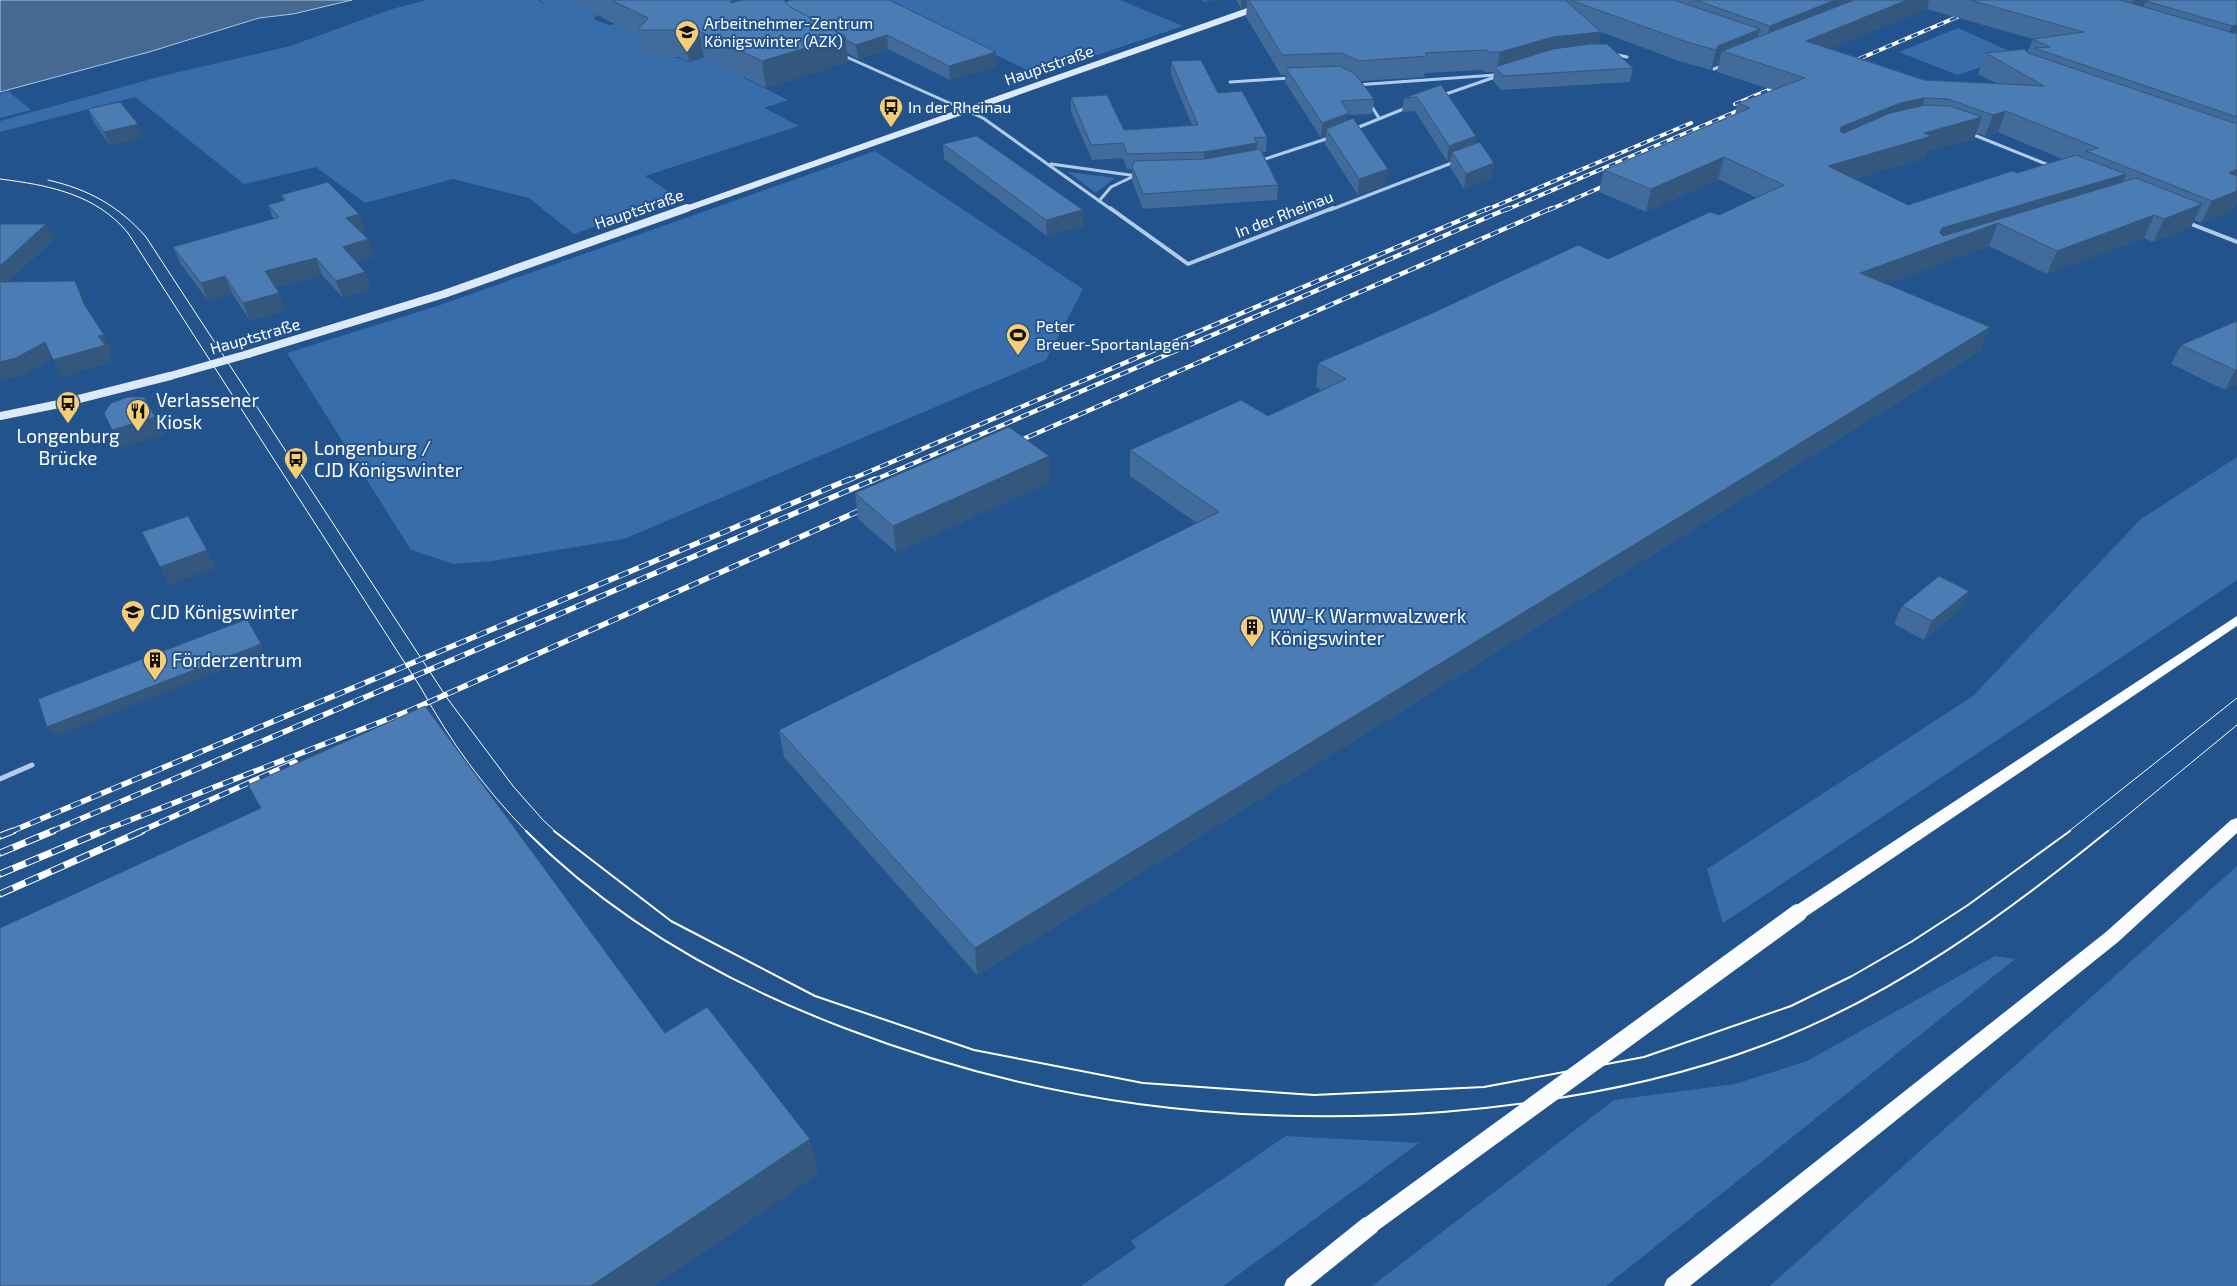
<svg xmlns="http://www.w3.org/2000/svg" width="2237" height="1286" viewBox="0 0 2237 1286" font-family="'Exo 2',sans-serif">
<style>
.green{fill:#376daa}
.water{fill:#466992;stroke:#a5c7ec}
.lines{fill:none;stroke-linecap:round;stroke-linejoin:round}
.minor-far2{stroke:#b1cceb;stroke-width:3}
.minor-far1{stroke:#b1cceb;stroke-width:4}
.minor{stroke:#b1cceb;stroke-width:5}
.secondary-far1{stroke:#dce9f9;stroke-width:6}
.secondary{stroke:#dce9f9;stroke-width:8}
.trunk{fill:#fafcfe;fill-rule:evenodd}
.tram-far1{stroke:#fff;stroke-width:1}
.tram{stroke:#fff;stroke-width:2}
.rail-far3-casing{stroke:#fff;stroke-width:4}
.rail-far2-casing{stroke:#fff;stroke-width:4.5}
.rail-far1-casing{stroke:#fff;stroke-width:5.5}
.rail-casing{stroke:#fff;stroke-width:7}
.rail-far3{stroke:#23538d;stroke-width:2.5;stroke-dasharray:7;stroke-linecap:butt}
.rail-far2{stroke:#23538d;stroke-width:3;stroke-dasharray:9;stroke-linecap:butt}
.rail-far1{stroke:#23538d;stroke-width:4;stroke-dasharray:11;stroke-linecap:butt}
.rail{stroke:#23538d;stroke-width:5;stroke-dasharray:14;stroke-linecap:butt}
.secondary-bridge{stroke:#dce9f9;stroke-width:8}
.trunk-bridge{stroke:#fafcfe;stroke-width:18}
.wall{fill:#406b9a;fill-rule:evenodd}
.shaded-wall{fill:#34577d}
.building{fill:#4b7cb3;stroke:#34577d}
.labels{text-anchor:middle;stroke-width:4;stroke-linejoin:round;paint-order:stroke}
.far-poi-label{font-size:16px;fill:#fff;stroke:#23538d;text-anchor:start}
.far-street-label{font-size:16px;fill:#fff;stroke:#23538d}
.poi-label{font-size:19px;fill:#fff;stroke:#23538d;text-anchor:start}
</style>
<rect width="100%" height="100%" fill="#23538d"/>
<g class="green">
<path d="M427,0H538L548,7L540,0H628L604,5L594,19L608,25L618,24L622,28L643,30L648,50C663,57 675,55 689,62L734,49L757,71L742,77L788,100L764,108L799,126L645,176L678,197L574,234L529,198L453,179L365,203L316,167L244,184L135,97L0,132V121L162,76L290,46L392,9Z"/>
<polygon points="880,0 1120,0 1183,26 1038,75"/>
<polygon points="1958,28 2018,55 1957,75 1899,52"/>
<polygon points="8,91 31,110 0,118 0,94"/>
<polygon points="875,151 1083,289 1046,360 624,539 492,561 454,564 411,550 287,353 437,306"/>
<polygon points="1068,172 1115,178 1096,193"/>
<polygon points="2237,457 2237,580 1723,923 1707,869 1973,696 2141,519"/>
<polygon points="2237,866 2237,1286 1770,1286"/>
<polygon points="1995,956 2015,959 1606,1286 1372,1286 1614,1100 1735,1084 1807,1061"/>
<polygon points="1286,1136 1419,1143 1223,1286 1081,1286 1136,1248 1131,1241"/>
</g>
<polygon class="water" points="0,0 352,0 293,14 259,18 149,52 0,92"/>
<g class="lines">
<g class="minor-far2">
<polyline points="1613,54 1627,57"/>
<polyline points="842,55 983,118 1112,210"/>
<polyline points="1714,69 1724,65"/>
<polyline points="1230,82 1290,78"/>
<polyline points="1356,85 1495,75"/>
<polyline points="1443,95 1498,76"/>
<polyline points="1370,104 1379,118"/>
<polyline points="1354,129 1406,108"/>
<polyline points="1969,133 2051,166"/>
<polyline points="1259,161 1332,137"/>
<polyline points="1051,164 1137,176"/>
<polyline points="1099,201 1111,187 1132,177"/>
<polyline points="1330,210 1457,161"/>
</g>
<g class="minor-far1">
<polyline points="1110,208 1188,264 1333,208"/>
<polyline points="2186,222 2237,242"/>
</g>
<polyline class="minor" points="0,779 32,765"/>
<polyline class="secondary-far1" points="683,210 1279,0"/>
<g class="secondary">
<polyline points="248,354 444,294 687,208"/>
<polyline points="0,416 59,404 170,376"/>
</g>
<g class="trunk">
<polygon points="2237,616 2237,626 1804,918 1798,919 1792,918 1790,913 1792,908"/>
<polygon points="2237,818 2237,833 2118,942 1690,1286 1664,1286 1667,1279 2106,932 2231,820"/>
<polygon points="1370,1216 1377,1218 1380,1225 1377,1232 1310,1286 1284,1286 1287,1279 1363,1218"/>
</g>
<g class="tram-far1">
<path d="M0,179C48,185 96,194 128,233L421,688C450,741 484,788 527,832"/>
<path d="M48,180C88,189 119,206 146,237L447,698L513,786L543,820L556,832"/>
<polyline points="2068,832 2237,698"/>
<polyline points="2107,832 2237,725"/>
</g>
<g class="tram">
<path d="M526,831C616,922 728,984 847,1029C1042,1104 1235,1127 1443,1112C1552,1103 1661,1084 1764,1045C1892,997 2003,916 2108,831"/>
<polyline points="554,831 671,921 815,996 974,1050 1143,1083 1314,1095 1484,1087 1644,1057 1791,1006 1852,976 1911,942 1968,905 2070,831"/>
</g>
<g class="rail-far3-casing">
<g id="rail-far3">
<polyline points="1847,64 1997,0"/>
<polyline points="1735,104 1783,84"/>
<polyline points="1486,210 1691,123"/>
<polyline points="1506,210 1749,106"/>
<polyline points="1549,210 1613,182"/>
</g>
</g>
<g class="rail-far2-casing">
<g id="rail-far2">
<polyline points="1012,444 1552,208"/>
<polyline points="847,481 1489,208"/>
<polyline points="872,481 1509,208"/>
</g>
</g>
<g class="rail-far1-casing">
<g id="rail-far1">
<polyline points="10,832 850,479"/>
<polyline points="50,832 875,479"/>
<polyline points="100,832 411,710 870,506"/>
<polyline points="139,832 295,762"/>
</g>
</g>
<g class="rail-casing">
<g id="rail">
<polyline points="0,836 13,831"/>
<polyline points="0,853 53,831"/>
<polyline points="0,874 103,831"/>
<polyline points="0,894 142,831"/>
</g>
</g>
<use href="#rail-far3" class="rail-far3"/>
<use href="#rail-far2" class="rail-far2"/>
<use href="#rail-far1" class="rail-far1"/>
<use href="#rail" class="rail"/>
<polyline class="secondary-bridge" points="170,376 248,354"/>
<polyline class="trunk-bridge" points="1370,1225 1798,913"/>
</g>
<g class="wall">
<polygon points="574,0 784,0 786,2 997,66 950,80 888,49 858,59 847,53 848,62 766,88 704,57 689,62 679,57 643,57 639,37 575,3"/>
<polygon points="1201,0 1218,0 1207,3"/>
<path d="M1236,0H2237V204L2235,205L2232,211L2201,223L2194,220L2191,227L2153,242L2144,238L2047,274L1989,246L1886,284L1980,351L977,975L784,757L779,730L1197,523L1130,476V450L1268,416L1322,391L1316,387L1318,363L1608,259L1719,215L1757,198L1718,179L1646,212L1599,192L1604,170L1735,114L1738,103L1773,90L1717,72L1719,63L1713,66L1711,70L1682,62L1601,32L1598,44L1633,68L1630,82L1501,90L1493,81L1494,72H1485L1483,70L1425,73L1424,77L1361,81L1374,99L1372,114L1348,115V120L1386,184L1358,195L1325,144L1326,136L1321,138L1285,82V75H1281L1246,17L1247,6L1241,8ZM1927,9L2033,39L2027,53H1986L1978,74L1996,83L1924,80L1830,48ZM1998,132L2062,159L2017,173L1908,205L1853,179L1925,158L1927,151L1974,139L1976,133L1985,136Z"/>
<polygon points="1171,61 1218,93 1267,137 1266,152 1262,152 1278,185 1277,200 1143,209 1132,181 1132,169 1127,169 1123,158 1092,160 1071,112 1071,97 1124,130 1192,125 1171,75"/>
<polygon points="1441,85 1475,143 1492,178 1464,189 1450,167 1451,159 1447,161 1415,111 1402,112 1404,98"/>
<polygon points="88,109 143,137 110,145 93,121"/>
<polygon points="943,144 1083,210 1083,226 1047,236 944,159"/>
<polygon points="281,195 359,214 365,231 361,232 374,256 356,262 365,272 371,289 343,298 322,275 276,287 286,310 250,321 232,293 208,301 181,264 173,247 273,219 268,205 283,200"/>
<polygon points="2237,321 2237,384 2225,390 2171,364 2181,345"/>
<polygon points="1050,482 896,552 858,519 855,493"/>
<polygon points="1969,591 1960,609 1924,640 1894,624 1902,606"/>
</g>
<g class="shaded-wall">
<polygon points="732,0 749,0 730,3"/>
<polygon points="1207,0 1218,0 1207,3"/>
<polygon points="1241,0 1247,0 1247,6 1241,8"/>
<polygon points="1835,0 1878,0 1764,45 1770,26"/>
<polygon points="1907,0 1929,0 1927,9 1801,60 1806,41"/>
<polygon points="2133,0 2178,0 2146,1 2141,12 2126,17"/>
<polygon points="2237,25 2237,41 2223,46 2232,26"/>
<polygon points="1760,29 1755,49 1722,51 1719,63 1713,66 1711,70 1716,50 1718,46"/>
<polygon points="699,31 704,57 689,62 685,35"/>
<polygon points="1601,32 1597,51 1497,69 1500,52 1553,37"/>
<polygon points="887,35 888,49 858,59 856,45"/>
<polygon points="845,36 848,62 766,88 762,61"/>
<polygon points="996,52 997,66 950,80 949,66"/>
<polygon points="1925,98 1918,119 1834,148 1841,127 1900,103"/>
<polygon points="2006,111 1998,132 1985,136 1993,115"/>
<polygon points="1349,113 1347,127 1326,129 1326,136 1321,138 1322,123"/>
<polygon points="1982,117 1974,139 1927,151 1925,158 1821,188 1828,166 1924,133"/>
<polygon points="138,124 143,137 110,145 104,132"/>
<polygon points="1476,136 1474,151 1452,152 1451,159 1447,161 1449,146"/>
<polygon points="1257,143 1256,158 1204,167 1204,152"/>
<polygon points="1724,157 1718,179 1646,212 1651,189"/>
<polygon points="1494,163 1492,178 1464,189 1466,174"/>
<polygon points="1388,169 1386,184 1358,195 1359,179"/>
<polygon points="2237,169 2237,204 2235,205 2232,211 2201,223 2212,201 2229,173"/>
<polygon points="2126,174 2116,197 1998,223 1989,246 1851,297 1860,273 1940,233 1942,228"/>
<polygon points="2202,204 2191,227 2153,242 2164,219"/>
<polygon points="1083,210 1083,226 1047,236 1046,220"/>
<polygon points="359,214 365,231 352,235 346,218"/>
<polygon points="2154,215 2144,238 2047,274 2057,251"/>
<polygon points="46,224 54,240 0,289 0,266"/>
<polygon points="368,239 374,256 349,264 343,247"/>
<polygon points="316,258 322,275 272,288 265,271"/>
<polygon points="365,272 371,289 343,298 336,281"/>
<polygon points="225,276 232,293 208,301 201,283"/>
<polygon points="75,281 83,297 92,320 84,304"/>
<polygon points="279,293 286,310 250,321 243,303"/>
<polygon points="1990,327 1980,351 977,975 975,948"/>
<polygon points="104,335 112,351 108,352 113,362 62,377 53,360 98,336"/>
<polygon points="45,342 54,358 25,374 0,381 0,362"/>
<polygon points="2237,369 2237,384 2225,390 2235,370"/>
<polygon points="155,417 164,434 121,448 112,430"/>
<polygon points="1049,456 1050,482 896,552 893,526"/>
<polygon points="207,550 216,568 169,585 160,567"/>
<polygon points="1969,591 1960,609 1924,640 1932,621"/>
<polygon points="261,644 265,653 53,737 47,727"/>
<polygon points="810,1139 819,1174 654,1286 591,1286"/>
</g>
<g class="building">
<polygon points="611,0 732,0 730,3 743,0 784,0 789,6 845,36 762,61 699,31 685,35 674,30 638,30 648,18"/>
<polygon points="792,0 889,0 996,52 949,66 887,35 856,45 846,40 845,36 790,7 785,2"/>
<polygon points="1249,0 1565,0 1601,32 1553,37 1500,52 1488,52 1486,50 1425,53 1427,56 1359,61 1342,53 1282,55"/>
<polygon points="1570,0 1674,0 1760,29 1718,46 1716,50 1687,42"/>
<polygon points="1695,0 1835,0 1770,26"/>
<polygon points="1854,0 1907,0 1806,41 1924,80 2044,86 1986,53 2025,49 2028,53 2237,124 2237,169 2229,173 2237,176 2237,191 2212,201 2086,151 2098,148 2006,111 1993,115 1948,99 1925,98 1900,103 1841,127 1840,131 1844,133 1890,113 1926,105 1950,106 1982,117 1924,133 1932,136 1828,166 1908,205 2012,171 2017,173 2076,155 2126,174 1942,228 1940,233 1943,236 2136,178 2202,204 2164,219 2154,215 2057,251 1998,223 1860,273 1990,327 975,948 779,730 1219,512 1130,450 1241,400 1268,416 1346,379 1318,363 1437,311 1578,245 1608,259 1710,212 1719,215 1784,185 1724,157 1651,189 1604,170 1750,108 1738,103 1805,78 1722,51"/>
<polygon points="1970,0 2120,0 2237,34 2237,117 2034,48 2050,47 2033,39 2084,32"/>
<polygon points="2149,0 2237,0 2237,25 2232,26 2146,1"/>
<polygon points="1590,44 1607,44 1633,68 1504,76 1495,67 1553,49"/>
<polygon points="1201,60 1218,93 1242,91 1267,137 1254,138 1257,143 1204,152 1127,154 1123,143 1091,145 1071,97 1107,95 1124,130 1198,125 1171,61"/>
<polygon points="1340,66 1355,74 1374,99 1341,101 1349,113 1322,123 1286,68"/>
<polygon points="1441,85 1476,136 1449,146 1417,97 1404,98"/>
<polygon points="120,102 138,124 104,132 88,109"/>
<polygon points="1353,118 1388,169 1359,179 1326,129"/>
<polygon points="977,136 1083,210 1046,220 943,144"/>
<polygon points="1480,142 1494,163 1466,174 1452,152"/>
<polygon points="1260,149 1278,185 1143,194 1132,166 1135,161 1205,159"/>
<polygon points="328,182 359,214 346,218 368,239 343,247 365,272 336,281 316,258 265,271 279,293 243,303 225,276 201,283 173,247 279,217 268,205 285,200 281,195"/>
<polygon points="0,224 46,224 0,266"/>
<polygon points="75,281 84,304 104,335 98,336 105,345 53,360 45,342 16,358 0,362 0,282"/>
<polygon points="2237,321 2237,369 2235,370 2181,345"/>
<polygon points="128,397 144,397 155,417 112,430 104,413 111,403"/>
<polygon points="1009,427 1049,456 893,526 855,493"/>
<polygon points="188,516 207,550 160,567 142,532"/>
<polygon points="1939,576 1969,591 1932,621 1902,606"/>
<polygon points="247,619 261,644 47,727 38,699"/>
<polygon points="425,706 665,1033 707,1007 810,1139 591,1286 0,1286 0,928 261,808 248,785"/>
</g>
<defs>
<g id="university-pin" transform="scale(1.25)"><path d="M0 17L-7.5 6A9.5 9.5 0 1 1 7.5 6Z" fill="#f7ce74" stroke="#23538d"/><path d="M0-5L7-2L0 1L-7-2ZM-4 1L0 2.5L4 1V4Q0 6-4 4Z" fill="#111"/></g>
<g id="bus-pin" transform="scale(1.25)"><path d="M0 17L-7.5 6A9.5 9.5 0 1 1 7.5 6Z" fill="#f7ce74" stroke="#23538d"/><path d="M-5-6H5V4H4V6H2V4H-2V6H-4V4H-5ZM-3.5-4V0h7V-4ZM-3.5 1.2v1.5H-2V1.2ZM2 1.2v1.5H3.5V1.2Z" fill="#111"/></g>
<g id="stadium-pin" transform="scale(1.25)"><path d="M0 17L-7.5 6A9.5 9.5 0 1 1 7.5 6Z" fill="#f7ce74" stroke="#23538d"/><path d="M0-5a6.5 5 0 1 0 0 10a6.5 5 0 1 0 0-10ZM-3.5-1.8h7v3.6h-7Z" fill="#111"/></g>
<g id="restaurant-pin" transform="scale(1.25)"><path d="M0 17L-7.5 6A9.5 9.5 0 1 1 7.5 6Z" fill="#f7ce74" stroke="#23538d"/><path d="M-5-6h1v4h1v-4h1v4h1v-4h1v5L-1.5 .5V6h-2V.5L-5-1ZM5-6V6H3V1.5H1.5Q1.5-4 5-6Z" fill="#111"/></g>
<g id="school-pin" transform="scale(1.25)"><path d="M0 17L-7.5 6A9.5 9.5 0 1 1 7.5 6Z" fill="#f7ce74" stroke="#23538d"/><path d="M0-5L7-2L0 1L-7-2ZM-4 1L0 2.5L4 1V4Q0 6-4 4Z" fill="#111"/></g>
<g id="building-pin" transform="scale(1.25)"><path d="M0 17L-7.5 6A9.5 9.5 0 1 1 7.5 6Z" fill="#f7ce74" stroke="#23538d"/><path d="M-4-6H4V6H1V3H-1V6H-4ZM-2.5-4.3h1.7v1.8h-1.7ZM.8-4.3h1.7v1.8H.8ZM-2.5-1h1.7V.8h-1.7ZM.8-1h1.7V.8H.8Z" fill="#111"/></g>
</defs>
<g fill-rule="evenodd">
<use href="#university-pin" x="687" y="32"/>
<use href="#bus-pin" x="891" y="107"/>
<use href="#stadium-pin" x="1018" y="335"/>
<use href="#bus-pin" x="68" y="403"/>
<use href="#restaurant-pin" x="138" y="411"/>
<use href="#bus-pin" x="296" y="459"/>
<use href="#school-pin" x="133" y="612"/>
<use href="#building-pin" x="1252" y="627"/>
<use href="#building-pin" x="155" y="660"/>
</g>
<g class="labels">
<g class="far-poi-label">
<text x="704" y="29">Arbeitnehmer-Zentrum<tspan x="704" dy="18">Königswinter (AZK)</tspan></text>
<text x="908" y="113">In der Rheinau</text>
<text x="1036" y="332">Peter<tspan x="1036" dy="18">Breuer-Sportanlagen</tspan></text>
</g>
<g class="far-street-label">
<text transform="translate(1049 65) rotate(-19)" y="6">Hauptstraße</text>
<text transform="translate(639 209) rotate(-19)" y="6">Hauptstraße</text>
<text transform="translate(1284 214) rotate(-21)" y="6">In der Rheinau</text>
<text transform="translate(255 336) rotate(-16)" y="6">Hauptstraße</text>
</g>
<g class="poi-label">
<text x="156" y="407">Verlassener<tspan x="156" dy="22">Kiosk</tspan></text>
<text x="68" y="443" text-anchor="middle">Longenburg<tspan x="68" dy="22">Brücke</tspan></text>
<text x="314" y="455">Longenburg /<tspan x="314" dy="22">CJD Königswinter</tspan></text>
<text x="150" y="619">CJD Königswinter</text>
<text x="1270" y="623">WW-K Warmwalzwerk<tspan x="1270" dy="22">Königswinter</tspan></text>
<text x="172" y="667">Förderzentrum</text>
</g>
</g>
</svg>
